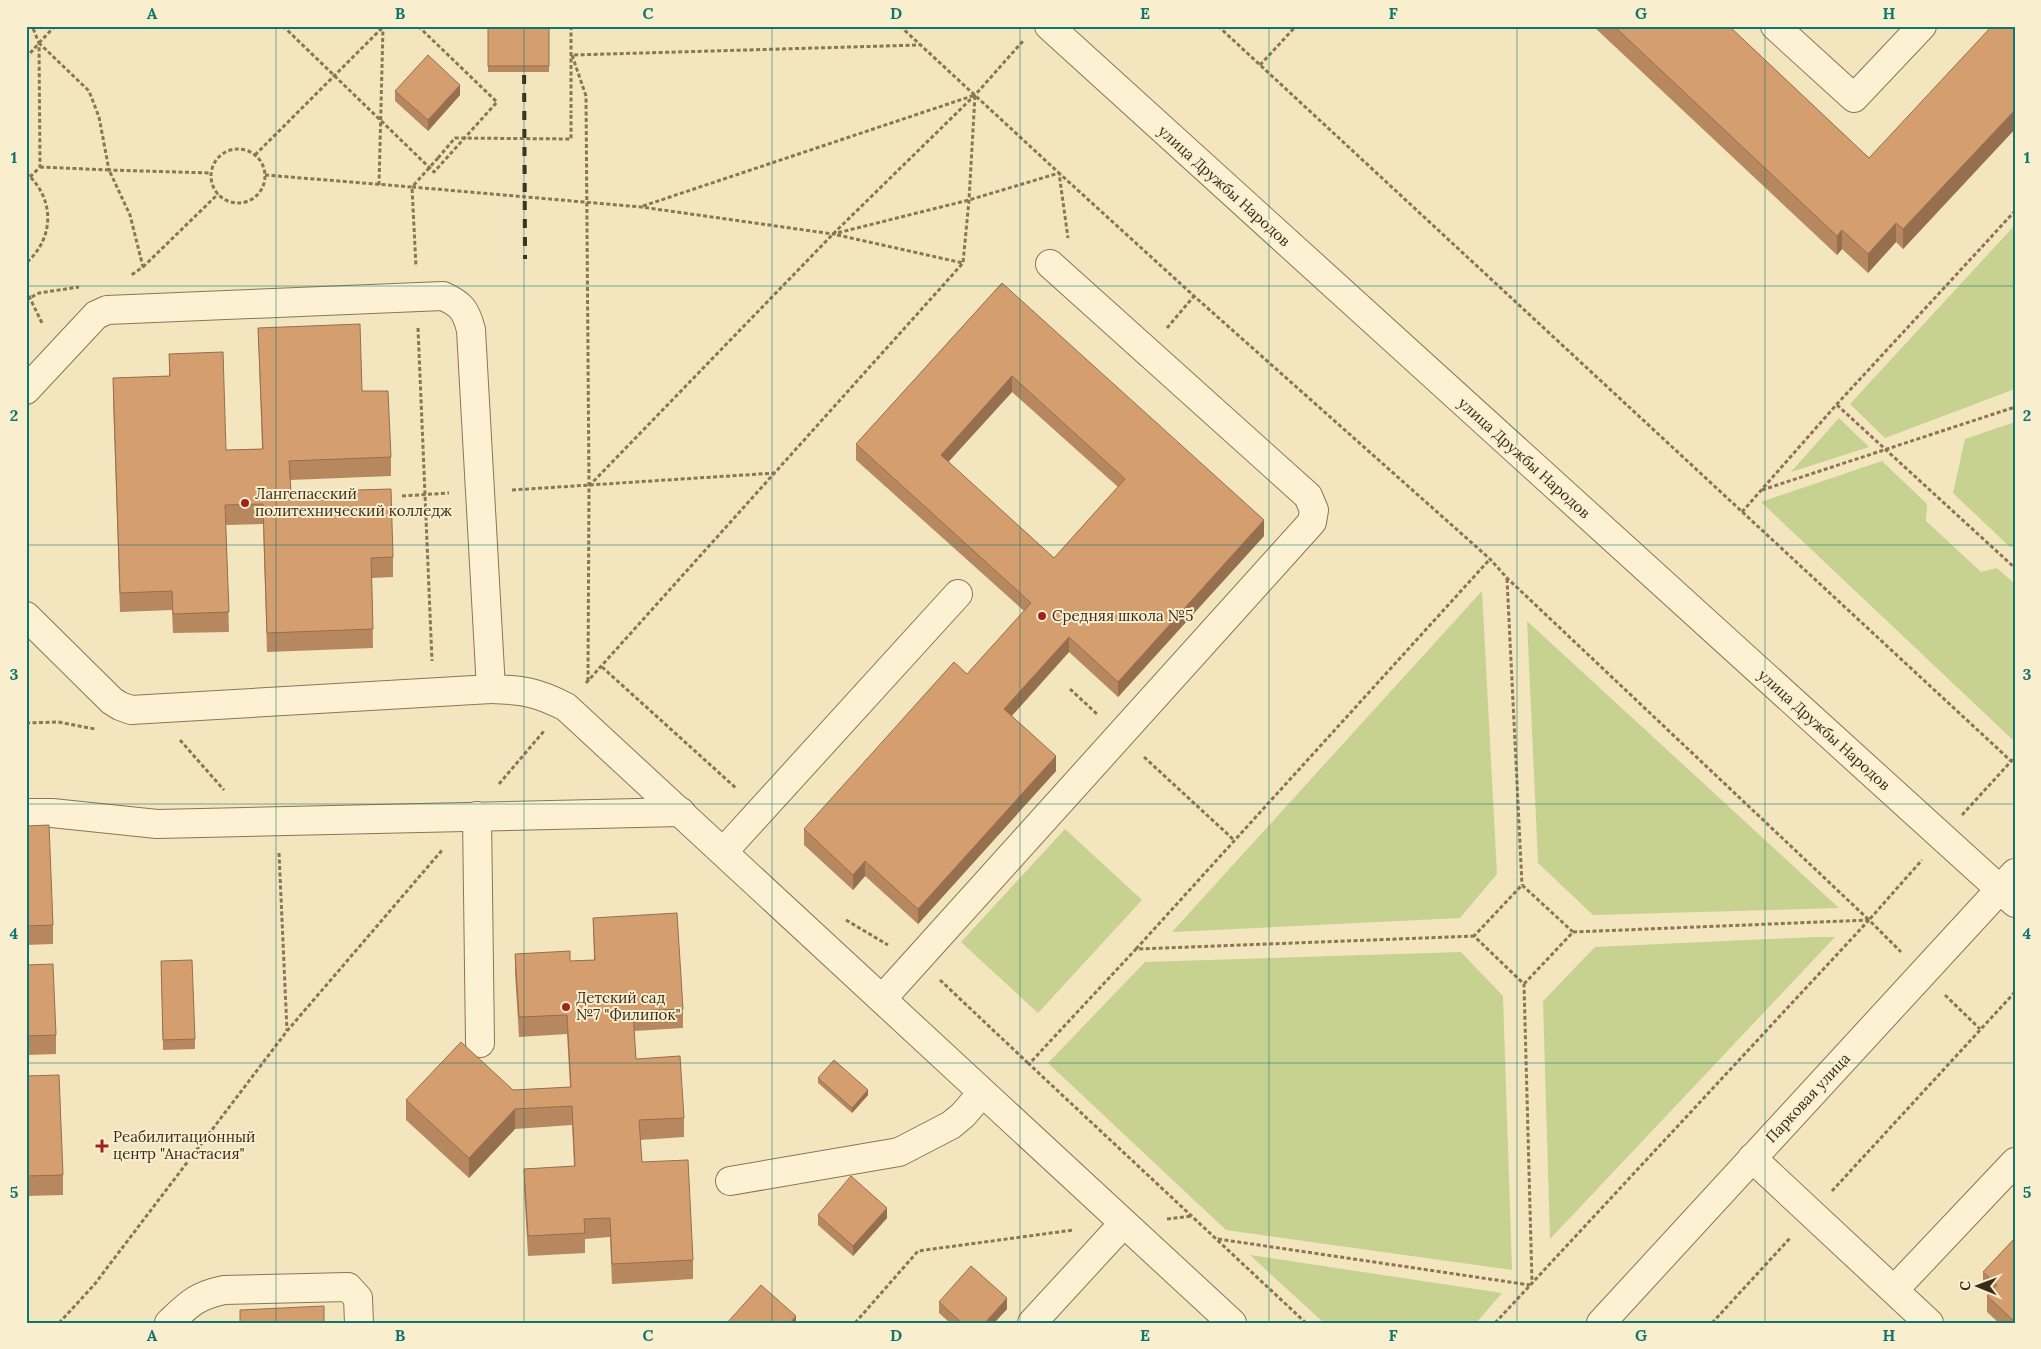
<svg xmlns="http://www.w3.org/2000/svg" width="2041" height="1349" viewBox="0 0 2041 1349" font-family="Lora,serif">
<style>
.green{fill:#c7d290}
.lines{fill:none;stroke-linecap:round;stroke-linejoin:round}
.minor-casing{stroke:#8d7554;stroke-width:30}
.path{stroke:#8d7554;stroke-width:3;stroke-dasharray:4 2.5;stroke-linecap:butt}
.minor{stroke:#fcf1d2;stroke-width:28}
.rail{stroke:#3a2b1b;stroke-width:4;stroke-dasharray:9 9;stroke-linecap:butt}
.path-bridge{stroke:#8d7554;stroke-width:3;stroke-dasharray:4 2.5;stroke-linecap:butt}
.wall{fill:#b7885f;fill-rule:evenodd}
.shaded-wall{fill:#956f4e}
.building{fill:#d59e6f;stroke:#956f4e;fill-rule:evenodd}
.grid{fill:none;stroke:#0f766e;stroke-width:1;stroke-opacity:0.55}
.poi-dot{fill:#a2221e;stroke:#f9eece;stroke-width:2}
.labels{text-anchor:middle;stroke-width:4;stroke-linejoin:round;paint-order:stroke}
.street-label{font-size:15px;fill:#3a2b1b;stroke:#f9eece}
.poi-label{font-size:15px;fill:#3a2b1b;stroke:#f9eece;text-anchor:start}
.neatline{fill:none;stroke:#0f766e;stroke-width:2}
.grid-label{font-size:16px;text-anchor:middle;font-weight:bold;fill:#0f766e}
</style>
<rect width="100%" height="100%" fill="#f3e5be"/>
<g class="green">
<polygon points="2015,225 2015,389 1885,438 1850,404"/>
<polygon points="1839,418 1869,447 1791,472"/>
<polygon points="2015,422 2015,546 2010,547 1953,493 1965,439"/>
<polygon points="1882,461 1927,504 1926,521 1981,572 1997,568 2015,584 2014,741 1761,502"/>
<polygon points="1482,591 1497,874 1460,918 1172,932"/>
<polygon points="1527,621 1839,908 1593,915 1538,863"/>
<polygon points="1065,829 1142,900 1038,1013 961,942"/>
<polygon points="1837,936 1836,936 1550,1239 1543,1001 1595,947"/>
<polygon points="1461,952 1503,996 1512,1270 1226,1230 1048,1063 1145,962"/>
<polygon points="1250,1255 1502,1293 1476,1323 1324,1323"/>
</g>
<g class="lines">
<g class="minor-casing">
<g id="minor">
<polyline points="1049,26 2015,903"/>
<polyline points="1775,26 1854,98 1922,26"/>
<path d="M26,390L96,315L107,310L443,296C461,304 466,310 471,330L491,689L131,710L120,706L112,701L26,616"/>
<path d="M491,689C523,690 537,692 566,707L1232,1323"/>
<polyline points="26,813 52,813 157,824 681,812"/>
<polyline points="477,816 480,1043"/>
<polyline points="724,851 958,594"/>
<polyline points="882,999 1312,522 1314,510 1308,496 1050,264"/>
<polyline points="1752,1158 1929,1323"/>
<polyline points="730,1181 899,1152 951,1125 963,1115 982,1093"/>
<polyline points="1894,1290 2015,1162"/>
<path d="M169,1323C189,1304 196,1296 224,1290L348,1287L358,1298L359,1323"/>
<polyline points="1032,1323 1123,1224"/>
<polyline points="1601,1323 2015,873"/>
</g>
</g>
<g class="path">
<polyline points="283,26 434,172 497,102 418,26"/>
<polyline points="571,26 571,113"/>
<polyline points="900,26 1059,173 1068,238"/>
<polyline points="1218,26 2011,761"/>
<polyline points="39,43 55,26"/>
<polyline points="26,58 39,43 89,91 99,117 109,170 211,173"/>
<polyline points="1260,65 1296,26"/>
<circle cx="238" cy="176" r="27"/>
<polyline points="255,155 383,27"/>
<polyline points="438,158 412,187 641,207 833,234 969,200 1059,173 1194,296 1490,559 1507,578 1869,920 1922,860"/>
<polyline points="40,167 109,170 130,215 143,267 130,276"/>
<path d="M26,173C55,198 55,238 26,263"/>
<polyline points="265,175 412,187 416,267"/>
<polyline points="30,177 40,167 39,43 32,26"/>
<polyline points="379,185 383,28"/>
<polyline points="643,206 975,95 969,200 963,263 833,234"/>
<polyline points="143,267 218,194"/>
<polyline points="26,290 43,325"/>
<polyline points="26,300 39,293 79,287"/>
<polyline points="418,328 432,661"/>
<polyline points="1167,328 1194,296"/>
<polyline points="1837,405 2015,568"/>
<polyline points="589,486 833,234 975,95 1023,41"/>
<polyline points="512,490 775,473"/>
<polyline points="1762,490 2015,407"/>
<polyline points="402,496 449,493"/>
<polyline points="1742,512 1837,404 2015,211"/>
<polyline points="1507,579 1522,885"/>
<polyline points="602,667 737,789"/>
<polyline points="588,681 589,486 586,96 572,55 919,45"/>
<polyline points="586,683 963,263"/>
<polyline points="1070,689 1097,714"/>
<polyline points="26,723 58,722 95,729"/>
<polyline points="180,740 224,790"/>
<polyline points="1144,757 1234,840"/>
<polyline points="499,784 544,731"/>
<polyline points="1962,815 2015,757"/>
<polyline points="279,853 287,1031"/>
<polyline points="846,920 888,945"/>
<polyline points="1573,932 1869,920 1901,952"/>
<polyline points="1136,949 1490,559"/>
<polyline points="940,980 1029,1064"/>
<polyline points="1524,984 1573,932 1522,885 1474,936 1524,984 1532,1283"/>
<polyline points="1945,995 1980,1029"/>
<polyline points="1832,1191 2015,992"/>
<polyline points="1167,1219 1192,1216"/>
<polyline points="1218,1239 1530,1285"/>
<polyline points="59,1323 94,1285 287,1031 443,849"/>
<polyline points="855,1323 918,1251 1073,1230"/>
<polyline points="1306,1323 1029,1064 1136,949 1474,936"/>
<polyline points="1495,1323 1869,920"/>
<polyline points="1712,1323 1791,1237"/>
</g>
<use href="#minor" class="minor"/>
<polyline class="rail" points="524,57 525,259"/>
<polyline class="path-bridge" points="438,158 455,138 571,139 571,113"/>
</g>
<g class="wall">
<rect x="488" y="26" width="61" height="46"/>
<polygon points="1593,26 1729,26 1869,158 2015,26 2015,129 1903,249 1896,242 1868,273 1842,249 1837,255"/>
<polygon points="395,91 460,95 428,131 395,101"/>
<path d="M1002,283L1264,536L1118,697L1069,652L1012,716L1056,771L918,924L865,876L853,890L804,845V829L967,674L1024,611L856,460V444ZM1012,392L1118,487L1054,558L948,462Z"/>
<polygon points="258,328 362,391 391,457 391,476 290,480 291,492 393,557 393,577 372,578 373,648 267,652 263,524 226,525 229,632 173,633 172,610 120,612 113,398 113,378 169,376 169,354 226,450 262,449"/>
<polygon points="26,826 53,925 53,944 26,945"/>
<polygon points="593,918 683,1009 683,1028 634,1031 636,1059 684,1118 684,1137 640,1140 642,1162 693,1260 693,1279 612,1284 610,1237 585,1239 585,1253 528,1256 524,1189 524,1169 574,1166 572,1125 515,1129 469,1178 406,1120 406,1100 513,1090 570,1087 567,1034 519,1037 515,973 515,954 570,961 594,960"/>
<polygon points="161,961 195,1039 195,1049 163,1050"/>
<polygon points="26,965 56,1035 56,1054 26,1055"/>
<polygon points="26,1076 63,1175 63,1195 26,1196"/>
<polygon points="818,1078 868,1095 852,1113 818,1083"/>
<polygon points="818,1215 887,1218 853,1256 818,1225"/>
<polygon points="2015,1238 2015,1323 1999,1323 1987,1312 1987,1296 1990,1293 1983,1287 1983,1272"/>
<polygon points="939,1302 1007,1309 994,1323 950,1323 939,1313"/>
</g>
<g class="shaded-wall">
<polygon points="460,85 460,95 428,131 428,120"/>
<polygon points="2015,110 2015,129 1903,249 1903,229"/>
<polygon points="1896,223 1896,242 1868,273 1868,254"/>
<polygon points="1842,230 1842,249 1837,255 1837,236"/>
<polygon points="1012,376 1012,392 941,470 941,455"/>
<polygon points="1264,520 1264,536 1118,697 1118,682"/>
<polygon points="1069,637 1069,652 1004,724 1004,709"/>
<polygon points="1056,756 1056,771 918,924 918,909"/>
<polygon points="865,861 865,876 853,890 853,875"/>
<polygon points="868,1090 868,1095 852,1113 852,1108"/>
<polygon points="515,1109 515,1129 469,1178 469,1158"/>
<polygon points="887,1208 887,1218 853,1256 853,1246"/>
<polygon points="1007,1298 1007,1309 994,1323 985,1323"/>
<polygon points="796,1316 796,1323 790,1323"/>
</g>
<g class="building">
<rect x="488" y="26" width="61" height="40"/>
<polygon points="1614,26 1729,26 1869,158 1992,26 2015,26 2015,110 1903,229 1896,223 1868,254 1842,230 1837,236"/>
<polygon points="428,55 460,85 428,120 395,91"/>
<path d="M1002,283L1264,520L1118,682L1069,637L1004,709L1056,756L918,909L865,861L853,875L804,829L954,662L967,674L1031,603L856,444ZM1012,376L1125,479L1054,558L941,455Z"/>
<polygon points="360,324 362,391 388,391 391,457 289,461 291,492 391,489 393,557 371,558 373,629 267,633 263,504 225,505 229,612 173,614 172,591 120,593 113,378 170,376 169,354 223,352 226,450 263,449 258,328"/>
<polygon points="49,825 53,925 26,926 26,826"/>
<polygon points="677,913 683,1009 633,1011 636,1059 680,1056 684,1118 639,1120 642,1162 688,1160 693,1260 612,1264 610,1218 584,1219 585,1233 528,1236 524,1169 575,1166 572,1106 515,1109 469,1158 406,1100 461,1042 513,1090 571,1087 567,1015 519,1017 515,954 570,951 570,961 595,960 593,918"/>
<polygon points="192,960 195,1039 163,1040 161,961"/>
<polygon points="53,964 56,1035 26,1036 26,965"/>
<polygon points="834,1060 868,1090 852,1108 818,1078"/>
<polygon points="59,1075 63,1175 26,1176 26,1076"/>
<polygon points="851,1176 887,1208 853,1246 818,1215"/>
<polygon points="2015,1238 2015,1322 1987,1296 1997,1285 1983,1272"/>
<polygon points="971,1266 1007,1298 985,1323 962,1323 939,1302"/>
<polygon points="761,1285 796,1316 790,1323 727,1323"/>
<polygon points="324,1306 324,1323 240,1323 240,1310"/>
</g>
<path class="grid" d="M276,26V1323M524,26V1323M772,26V1323M1020,26V1323M1269,26V1323M1517,26V1323M1765,26V1323M26,286H2015M26,545H2015M26,804H2015M26,1063H2015"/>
<g class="poi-dot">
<circle cx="245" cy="503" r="5"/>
<circle cx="1042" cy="616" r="5"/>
<circle cx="566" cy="1007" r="5"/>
<path d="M99.5 1138.5h5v5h5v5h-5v5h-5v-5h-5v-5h5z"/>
</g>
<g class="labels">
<g class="street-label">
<text transform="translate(1224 186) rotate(42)" y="5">улица Дружбы Народов</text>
<text transform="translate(1524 458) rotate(42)" y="5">улица Дружбы Народов</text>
<text transform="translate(1824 730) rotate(42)" y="5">улица Дружбы Народов</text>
<text transform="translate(1808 1098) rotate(-47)" y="5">Парковая улица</text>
</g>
<g class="poi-label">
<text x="255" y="499">Лангепасский<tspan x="255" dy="17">политехнический колледж</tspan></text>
<text x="1052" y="621">Средняя школа №5</text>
<text x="576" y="1003">Детский сад<tspan x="576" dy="17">№7 "Филипок"</tspan></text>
<text x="113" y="1142">Реабилитационный<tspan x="113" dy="17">центр "Анастасия"</tspan></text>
</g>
</g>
<rect width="2041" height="1349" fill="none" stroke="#f9eece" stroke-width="55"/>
<g transform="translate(1978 1286) rotate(271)" stroke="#f9eece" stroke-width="4" paint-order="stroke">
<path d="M0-4L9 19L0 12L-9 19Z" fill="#3a2b1b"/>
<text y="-8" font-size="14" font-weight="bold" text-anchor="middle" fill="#3a2b1b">С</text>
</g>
<rect x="28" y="28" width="1986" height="1294" class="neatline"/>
<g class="grid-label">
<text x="152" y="19">A</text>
<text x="400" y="19">B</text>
<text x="648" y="19">C</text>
<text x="896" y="19">D</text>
<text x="1145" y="19">E</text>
<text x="1393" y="19">F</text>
<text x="1641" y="19">G</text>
<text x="1889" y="19">H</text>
<text x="14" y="163">1</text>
<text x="2027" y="163">1</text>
<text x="14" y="421">2</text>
<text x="2027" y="421">2</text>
<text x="14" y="680">3</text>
<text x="2027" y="680">3</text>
<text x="14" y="939">4</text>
<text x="2027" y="939">4</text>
<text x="14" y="1198">5</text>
<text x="2027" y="1198">5</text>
<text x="152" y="1341">A</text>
<text x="400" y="1341">B</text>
<text x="648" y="1341">C</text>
<text x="896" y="1341">D</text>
<text x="1145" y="1341">E</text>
<text x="1393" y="1341">F</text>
<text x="1641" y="1341">G</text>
<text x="1889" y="1341">H</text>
</g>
</svg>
